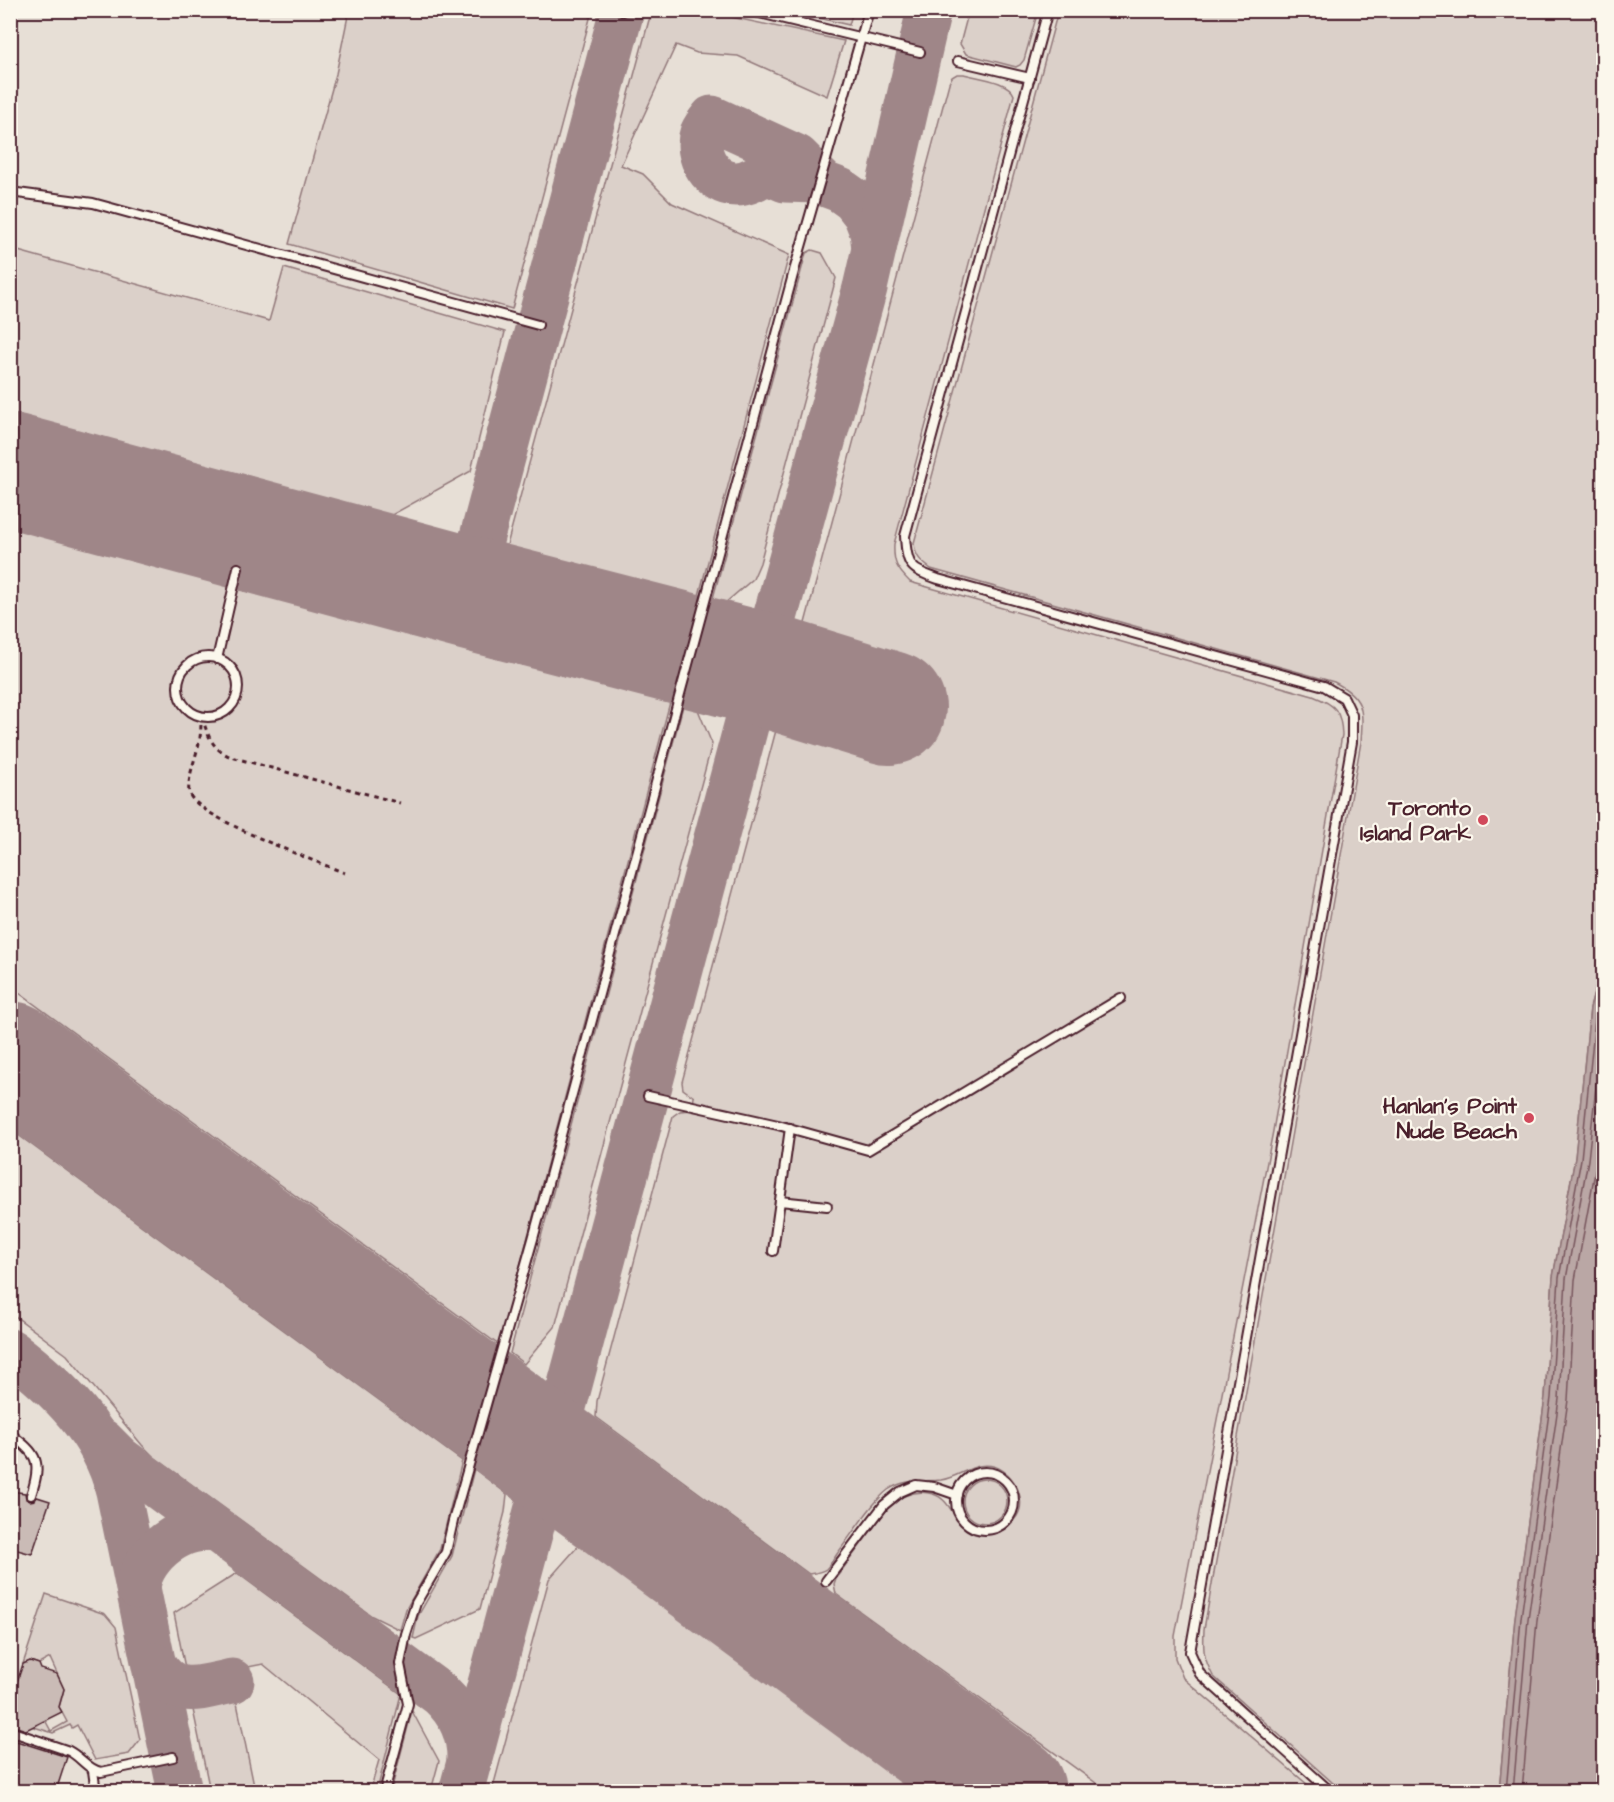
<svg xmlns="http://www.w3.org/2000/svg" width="1614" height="1802" viewBox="0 0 1614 1802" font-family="'Architects Daughter',sans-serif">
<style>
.built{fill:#e7dfd6}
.green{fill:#dbd0c9;stroke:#92787a;stroke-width:1.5}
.water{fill:#baa7a5;stroke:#8d7174;stroke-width:1.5}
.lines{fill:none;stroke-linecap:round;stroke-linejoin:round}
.shore{stroke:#77555c;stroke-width:1.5}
.taxiway{stroke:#9f8688;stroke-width:45}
.runway{stroke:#9f8688;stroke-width:114}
.building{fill:#cabbb6;stroke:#4a1f2b;stroke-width:1.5}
.service-casing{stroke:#4a1f2b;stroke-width:12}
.path{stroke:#4a1f2b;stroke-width:3;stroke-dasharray:4.5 4.5;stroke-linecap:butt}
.service{stroke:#fbf7ec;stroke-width:8}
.poi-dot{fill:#d1495b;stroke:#fbf7ec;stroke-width:2}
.labels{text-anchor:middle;stroke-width:4.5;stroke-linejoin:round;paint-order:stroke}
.poi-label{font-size:22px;font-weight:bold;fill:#4a1f2b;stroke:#fbf7ec;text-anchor:end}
</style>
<rect width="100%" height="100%" fill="#f4eee4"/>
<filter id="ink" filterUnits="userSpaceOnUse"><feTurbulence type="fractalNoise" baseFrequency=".0167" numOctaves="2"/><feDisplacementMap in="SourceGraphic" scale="12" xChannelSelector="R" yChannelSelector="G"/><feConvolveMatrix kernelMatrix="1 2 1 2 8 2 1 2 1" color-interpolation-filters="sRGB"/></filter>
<g filter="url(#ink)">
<polygon class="built" points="10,11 1073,11 1387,679 1377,1791 11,1791"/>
<g class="green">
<polygon points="969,10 1038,11 1024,60 1020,65 1016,67 966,54 960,44"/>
<polygon points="349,11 592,11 512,309 289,244 336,74"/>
<polygon points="659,11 703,11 844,41 827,96 738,56 697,53 676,45 621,165 643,174 672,203 789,255 697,603 688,610 503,560 649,20"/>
<polygon points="789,11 853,10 853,11 849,25"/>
<path d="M1058,11H1603V960L1590,1008L1575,1158L1553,1277L1545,1397L1515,1618L1499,1791H1342L1213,1676C1203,1657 1203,1650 1204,1629L1361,742C1363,710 1365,698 1334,682L931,569C920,561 915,556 914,543Z"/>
<path d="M957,74H964C979,78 1009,81 1014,95L894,544C893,563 897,569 910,582L1313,696C1336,705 1341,711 1342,735L1273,1131L1175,1636V1658L1183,1678L1315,1791H1107L836,1594L834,1584L836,1578L891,1504C904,1494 917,1489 933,1494C958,1501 953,1542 993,1534C1004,1532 1011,1525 1017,1516C1022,1508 1021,1498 1018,1490C1012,1474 997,1462 979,1466C966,1469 955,1478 941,1480C922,1482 905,1478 888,1490C872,1502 850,1537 837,1554C834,1559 830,1565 826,1569C822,1572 815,1573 809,1574L596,1417L597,1401L673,1116L680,1111L692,1110L694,1097L683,1089L682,1082L779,719L782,716L884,744L904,669L800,642L949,83L952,77Z"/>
<polygon points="11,249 269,321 284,268 505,332 471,471 370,527 11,431"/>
<polygon points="812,250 822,253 836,278 760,563 753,579 718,609 709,613 806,253"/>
<polygon points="11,508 665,682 673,691 499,1345 11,987"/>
<polygon points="690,690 712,744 555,1327 524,1364 510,1353 687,691"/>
<polygon points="10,1129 462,1461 440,1549 406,1609 400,1630 372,1616 153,1456 142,1445 67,1355 11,1313"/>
<polygon points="474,1469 507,1494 505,1512 480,1609 416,1639 413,1638 418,1616 452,1556"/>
<circle cx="985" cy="1501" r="22"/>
<polygon points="580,1544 915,1791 492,1791 549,1579"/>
<polygon points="237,1573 401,1694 377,1791 370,1791 379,1760 263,1664 199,1677 185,1668 174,1613"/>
<polygon points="46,1594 105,1614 116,1627 140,1740 129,1754 95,1760 77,1725 72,1728 70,1725 53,1733 34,1727 45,1720 51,1731 67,1722 59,1707 64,1689 50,1658 39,1664 30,1661 23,1664"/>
<polygon points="223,1693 237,1703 255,1791 210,1791 191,1700"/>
<polygon points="412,1711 439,1761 431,1791 391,1791"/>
</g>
<polygon class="water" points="1603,960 1603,1791 1499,1791 1515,1618 1545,1397 1553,1277 1575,1158 1590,1008"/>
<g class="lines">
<g class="shore">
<polyline points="1506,1792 1521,1618 1551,1398 1559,1278 1581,1159 1596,1010 1604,983"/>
<polyline points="1513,1792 1528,1619 1559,1399 1566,1279 1588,1160 1604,1013"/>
<polyline points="1522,1792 1537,1620 1568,1400 1575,1280 1597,1161 1604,1100"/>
</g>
<g class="taxiway">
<path d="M823,183L797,157L712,118C708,123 704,128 702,133C694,155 712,184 736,184C747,184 757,178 766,172L785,180L816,181L840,190L854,200L865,214L872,232L874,248"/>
<polyline points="467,593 622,10"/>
<polyline points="10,1064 22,1066"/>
<path d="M10,1351C58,1387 104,1432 118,1491L180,1792"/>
<polyline points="102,1441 119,1458 218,1531"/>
<path d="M138,1587C142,1554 184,1521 218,1531L440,1694C460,1713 470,1734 469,1762"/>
<path d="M154,1665C175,1699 199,1688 232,1681"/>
<polyline points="461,1792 776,614 865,288 929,10"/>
</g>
<g class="runway">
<polyline points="10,470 467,593 762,669 889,708"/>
<polyline points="10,1058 1009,1792"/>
</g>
</g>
<g class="building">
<polygon points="10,1491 25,1493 26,1499 30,1501 35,1500 37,1497 50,1501 32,1554 10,1548"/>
<polygon points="30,1661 39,1664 41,1669 57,1674 64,1689 59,1707 62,1712 26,1730 10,1725 10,1702 23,1664"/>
<polygon points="10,1739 67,1757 56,1791 10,1791"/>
</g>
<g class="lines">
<g class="service-casing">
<g id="service">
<polyline points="747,10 920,52"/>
<path d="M1048,10L905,536C907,567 910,569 938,579L1324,686L1344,698L1352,715V742L1190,1652L1200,1674L1331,1792"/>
<polyline points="622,11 624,10"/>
<polyline points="958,61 1030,78"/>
<polyline points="10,192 93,203 538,325"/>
<circle cx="208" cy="687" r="30"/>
<polyline points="217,659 238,568"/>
<polyline points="648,1096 778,1125 868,1150 1121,998"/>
<polyline points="780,1201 827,1206"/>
<polyline points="773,1251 790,1128"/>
<path d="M10,1434C38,1454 42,1462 31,1495"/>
<circle cx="985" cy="1501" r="29"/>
<polyline points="826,1581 884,1505 900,1492 916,1485 934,1487 957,1495"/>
<path d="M10,1731L69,1751C81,1757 88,1770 101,1772L173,1757"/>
<polyline points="93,1771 96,1792"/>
<polyline points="384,1792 408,1704 400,1664 406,1634 416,1603 446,1552 453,1521 533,1239 794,271 869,10"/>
</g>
</g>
<g class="path">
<path d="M201,716C201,725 201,734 199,743C196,757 187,779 189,792C192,816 320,863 345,873"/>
<path d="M202,717C208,736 212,749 231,757L400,803"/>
</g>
<use href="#service" class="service"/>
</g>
</g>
<g class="poi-dot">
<circle cx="1483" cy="820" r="6"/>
<circle cx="1529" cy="1118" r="6"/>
</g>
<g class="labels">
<g class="poi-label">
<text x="1471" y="815">Toronto<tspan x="1471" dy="25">Island Park</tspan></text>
<text x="1517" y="1113">Hanlan's Point<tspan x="1517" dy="25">Nude Beach</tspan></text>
</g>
</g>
<rect width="1614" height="1802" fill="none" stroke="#fbf7ec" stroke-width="36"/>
<rect x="18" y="18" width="1578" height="1766" fill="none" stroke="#4a1f2b" stroke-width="2" filter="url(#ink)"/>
</svg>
